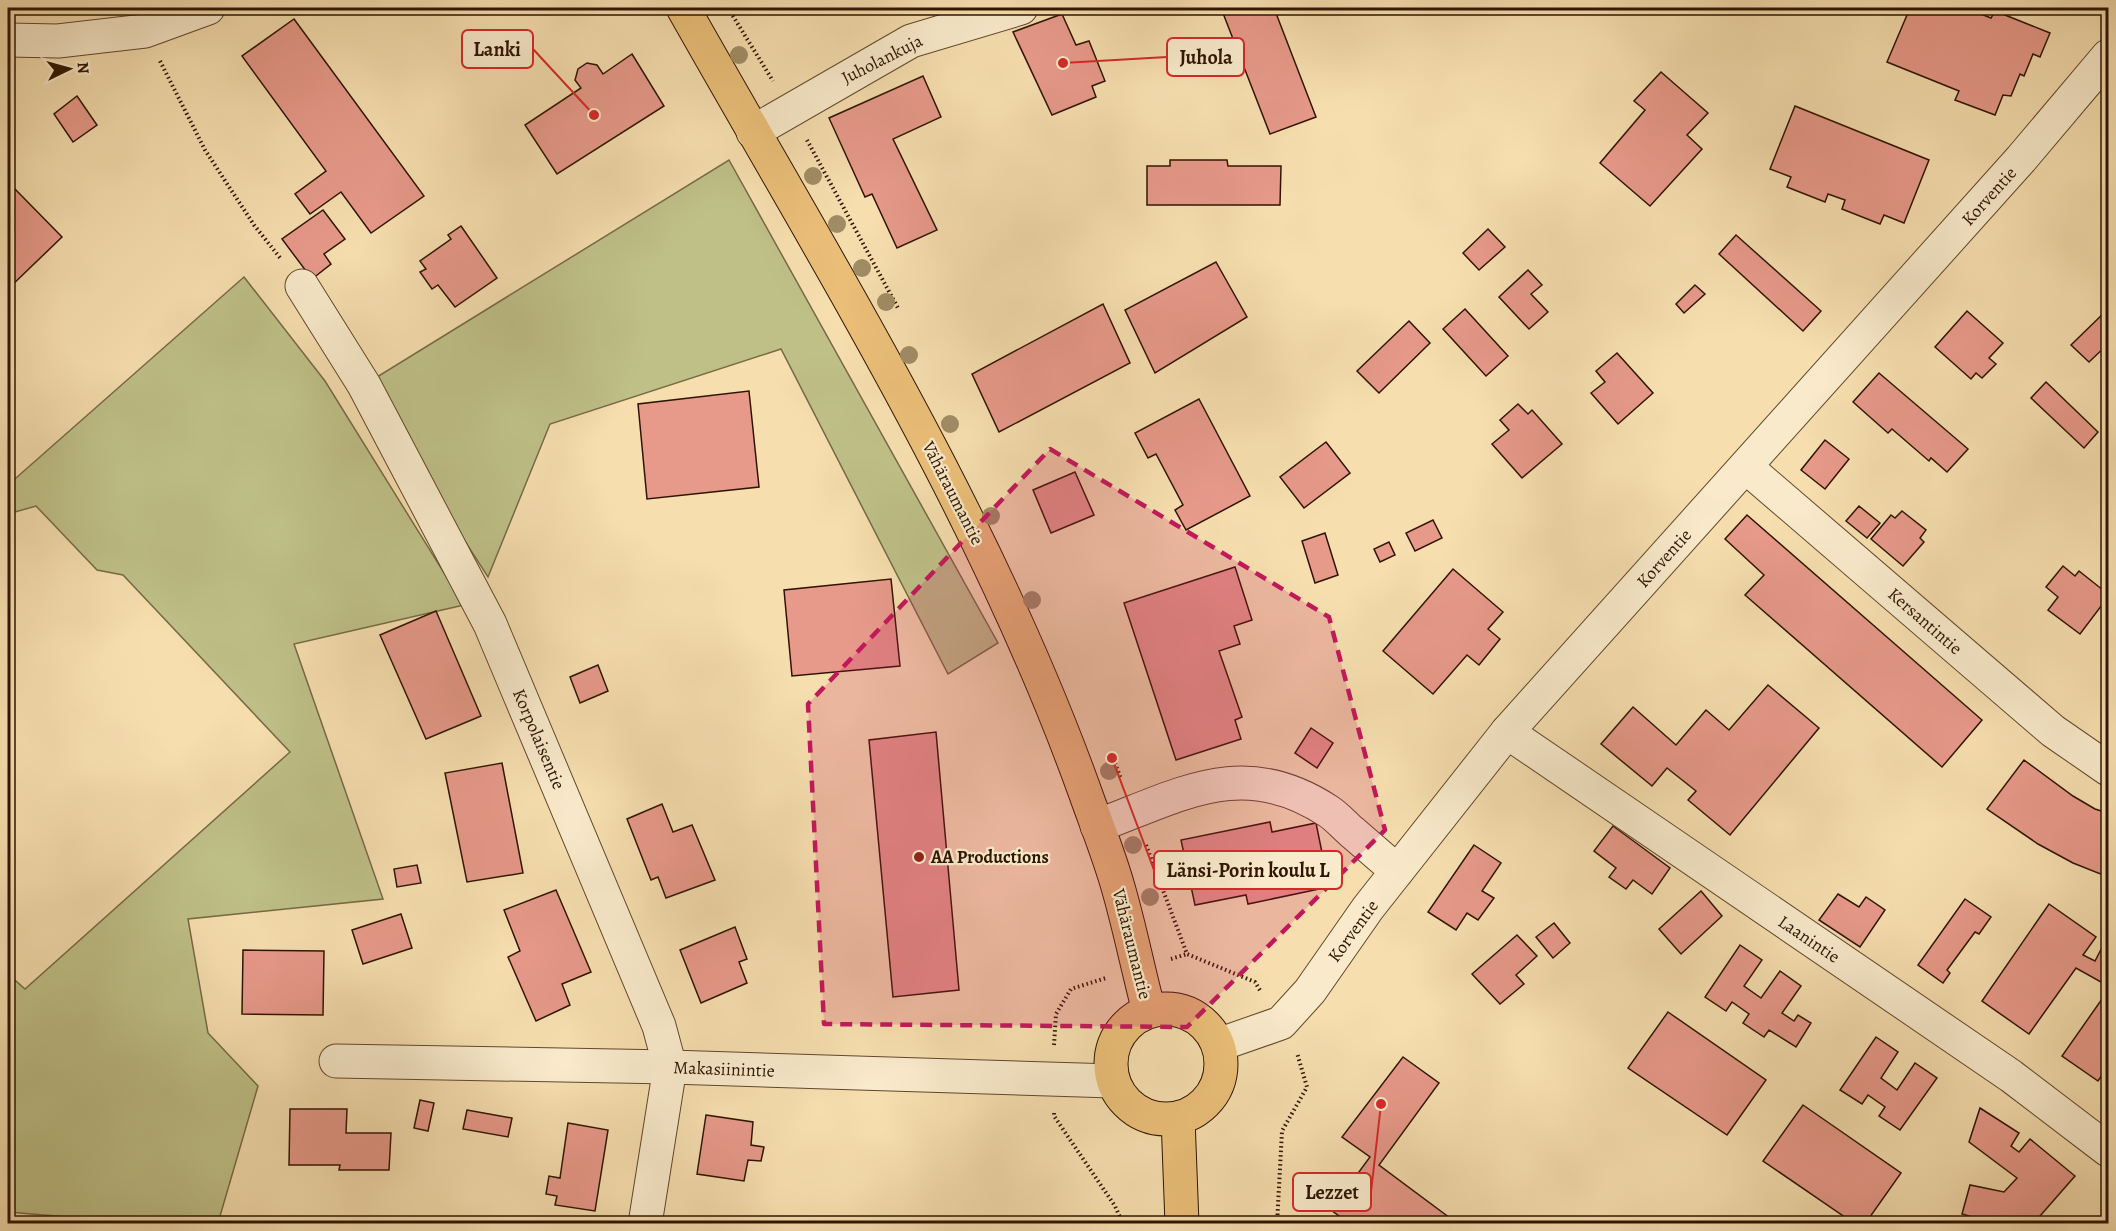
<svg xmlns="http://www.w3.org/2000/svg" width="2116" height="1231" viewBox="0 0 2116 1231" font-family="Alegreya,serif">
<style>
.green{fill:#bfc088;stroke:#776a44;stroke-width:1.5}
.building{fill:#e7998a;stroke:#2f1500;stroke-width:1.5}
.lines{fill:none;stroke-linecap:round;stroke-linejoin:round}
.minor-casing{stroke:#61472c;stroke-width:35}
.major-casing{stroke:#2f1500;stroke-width:35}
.path{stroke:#2f1500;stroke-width:4;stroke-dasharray:1.5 3;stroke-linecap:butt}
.minor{stroke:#f9eacb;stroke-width:33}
.major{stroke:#ebbf78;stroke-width:33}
.tree{fill:#a08c65}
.marked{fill:#c2185b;fill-opacity:0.2;stroke:#c2185b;stroke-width:4.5;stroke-dasharray:12 8;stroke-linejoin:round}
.poi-dot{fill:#8f2418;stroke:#f9eacb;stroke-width:2}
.labels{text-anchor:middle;stroke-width:4.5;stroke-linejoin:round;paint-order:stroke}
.street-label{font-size:18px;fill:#2f1500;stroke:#f9eacb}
.poi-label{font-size:18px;font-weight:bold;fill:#2f1500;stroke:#f9eacb;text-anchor:start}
.leader{fill:none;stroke:#d62828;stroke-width:2}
.callout-dot{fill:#d62828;stroke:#f9eacb;stroke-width:2}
.callout{fill:#f9eacb;stroke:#d62828;stroke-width:2}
.callout-label{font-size:20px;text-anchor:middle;font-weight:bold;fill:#2f1500}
</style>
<rect width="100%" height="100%" fill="#f6deaf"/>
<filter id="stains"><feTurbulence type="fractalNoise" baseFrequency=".00333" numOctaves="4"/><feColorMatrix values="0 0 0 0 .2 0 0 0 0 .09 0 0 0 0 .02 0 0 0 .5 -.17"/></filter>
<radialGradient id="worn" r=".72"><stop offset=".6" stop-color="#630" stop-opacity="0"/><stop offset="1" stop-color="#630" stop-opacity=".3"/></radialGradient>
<g class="green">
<polygon points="729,160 998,643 948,674 781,349 550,424 488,577 364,385"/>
<polygon points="244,277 325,381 464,605 294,644 383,899 188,919 208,1033 258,1086 218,1223 140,1223 8,1212 8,974 25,989 290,752 123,575 97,570 36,506 8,514 8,485"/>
</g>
<g class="building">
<polygon points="806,8 823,8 808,13"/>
<polygon points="1221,8 1274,8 1316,117 1270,134"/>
<polygon points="1910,8 1966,8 1991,18 1995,11 2050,33 2040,57 2033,54 2024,76 2020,74 2011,96 2003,95 1995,115 1955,100 1959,91 1887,62"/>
<polygon points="1062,14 1076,45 1089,41 1105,81 1092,86 1096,97 1052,115 1013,32"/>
<polygon points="294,19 424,196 371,233 341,192 310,214 295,194 326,171 242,56"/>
<polygon points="632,54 664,106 557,174 525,125 581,88 575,80 578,69 587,63 597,65 603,74"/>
<polygon points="1661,72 1708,113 1687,135 1702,149 1650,206 1600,163 1645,110 1634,101"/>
<polygon points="923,76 941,117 893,139 937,230 897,248 872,194 865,197 829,118"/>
<polygon points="77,96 97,125 73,142 54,114"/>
<polygon points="1795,106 1929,160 1904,223 1884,215 1880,224 1842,209 1845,200 1828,194 1825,202 1787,187 1791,177 1770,169"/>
<polygon points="1170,160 1227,160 1228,166 1281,166 1280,205 1147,205 1147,166 1170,166"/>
<polygon points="15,189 62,237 8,289 8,196"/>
<polygon points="323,210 345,239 324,254 331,264 312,279 282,239"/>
<polygon points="461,226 497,278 455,307 438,285 432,289 420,272 426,269 420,261 451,239 448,235"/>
<polygon points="1488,229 1505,247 1479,270 1463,253"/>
<polygon points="1736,235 1821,311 1803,331 1719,254"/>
<polygon points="1216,262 1247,317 1155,373 1125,310"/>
<polygon points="1528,270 1542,285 1531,294 1548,312 1529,329 1499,297"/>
<polygon points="1695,285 1705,294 1684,313 1676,304"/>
<polygon points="1103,304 1130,363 999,432 972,374"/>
<polygon points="1465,309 1508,356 1486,376 1443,329"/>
<polygon points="2108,309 2108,344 2089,362 2071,345"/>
<polygon points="1967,311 2003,343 1989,358 1996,364 1982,378 1976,373 1971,379 1935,347"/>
<polygon points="1409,321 1430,343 1379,393 1357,371"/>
<polygon points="1617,353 1653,393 1618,424 1591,393 1605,382 1596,371"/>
<polygon points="1879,373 1968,449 1947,472 1931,458 1929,461 1892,429 1888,433 1853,402"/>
<polygon points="2046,382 2098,432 2084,448 2031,398"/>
<polygon points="749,391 759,487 647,499 638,404"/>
<polygon points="1199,399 1250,496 1186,530 1175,510 1183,505 1156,454 1148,458 1135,433"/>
<polygon points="1518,404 1528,414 1532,410 1562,444 1522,478 1492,444 1509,430 1500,420"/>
<polygon points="1825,440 1849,459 1825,489 1801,470"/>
<polygon points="1326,442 1350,473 1304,508 1280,477"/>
<polygon points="1075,472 1094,515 1051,533 1033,490"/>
<polygon points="1859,506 1880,523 1867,538 1846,521"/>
<polygon points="1902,511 1926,530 1920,538 1924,542 1903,566 1871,539 1891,515 1895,518"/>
<polygon points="1747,515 1982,720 1942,767 1745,595 1764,575 1725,539"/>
<polygon points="1433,520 1442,538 1415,551 1406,533"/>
<polygon points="1325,533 1338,575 1315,583 1302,541"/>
<polygon points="1389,542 1395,555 1380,562 1374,549"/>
<polygon points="2063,566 2075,576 2079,571 2108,594 2108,597 2080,634 2048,610 2058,597 2046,587"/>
<polygon points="1235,567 1252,620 1234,626 1240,644 1219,651 1242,717 1235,720 1241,739 1176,760 1124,603"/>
<polygon points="1453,569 1503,612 1488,629 1500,639 1479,665 1467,655 1433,694 1383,651"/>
<polygon points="891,579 900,666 792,676 784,590"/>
<polygon points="436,611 481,716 426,739 380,635"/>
<polygon points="598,665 608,691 580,703 570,677"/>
<polygon points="1768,685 1819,728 1730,835 1688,800 1696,791 1667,768 1652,786 1601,744 1633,707 1676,745 1706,710 1729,730"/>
<polygon points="1311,728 1333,743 1317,768 1295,753"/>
<polygon points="936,732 959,990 893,997 869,740"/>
<polygon points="2024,760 2073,796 2095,809 2108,813 2108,877 2073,863 2038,844 1987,809"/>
<polygon points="502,763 523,873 467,882 445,773"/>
<polygon points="662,804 673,832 692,825 715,880 666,898 658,877 651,880 627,819"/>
<polygon points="1270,822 1272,832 1316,823 1329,887 1248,904 1246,895 1195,905 1181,840"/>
<polygon points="1613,826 1670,868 1652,894 1633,880 1626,889 1609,877 1616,868 1594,851"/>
<polygon points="1474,845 1501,863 1482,891 1494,898 1478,920 1467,913 1456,930 1428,912"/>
<polygon points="417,865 421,883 397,887 394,869"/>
<polygon points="556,890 591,972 562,984 570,1005 536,1021 508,957 520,951 504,910"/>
<polygon points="1701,891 1722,916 1681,954 1659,929"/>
<polygon points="1838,894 1859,907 1866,897 1885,910 1860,947 1819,920"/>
<polygon points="1965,899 1991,917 1979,934 1975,932 1947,970 1950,973 1943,983 1918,965"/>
<polygon points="2049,904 2096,937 2083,955 2095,961 2108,936 2108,986 2076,968 2029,1034 1982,1001"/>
<polygon points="401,914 412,948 363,964 352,930"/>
<polygon points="1554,923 1570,943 1553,958 1536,937"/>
<polygon points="735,927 747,959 739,962 747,983 701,1003 680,950"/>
<polygon points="1517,935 1537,956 1516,975 1524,984 1500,1004 1472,974"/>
<polygon points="1740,945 1762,960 1744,986 1761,998 1780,971 1801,986 1782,1013 1794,1021 1798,1015 1811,1023 1796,1047 1769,1030 1764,1037 1743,1023 1749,1014 1732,1002 1726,1011 1705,997"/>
<polygon points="243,950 324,951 323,1015 242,1014"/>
<polygon points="2102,999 2108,1003 2108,1066 2098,1081 2062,1056"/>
<polygon points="1668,1012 1766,1080 1727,1135 1628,1068"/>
<polygon points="1876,1037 1898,1052 1881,1078 1897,1090 1915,1063 1937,1078 1900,1130 1879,1116 1885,1107 1868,1095 1862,1104 1840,1090"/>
<polygon points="1403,1057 1439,1083 1379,1165 1458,1224 1350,1224 1331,1210 1370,1157 1342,1137"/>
<polygon points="420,1100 434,1103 428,1131 414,1128"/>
<polygon points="1803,1105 1901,1173 1865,1224 1855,1224 1763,1161"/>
<polygon points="1980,1108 2019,1133 2011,1146 2019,1152 2030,1139 2075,1176 2033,1224 1997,1224 1962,1214 1970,1185 2004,1192 2017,1178 1969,1142"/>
<polygon points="290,1109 347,1109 346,1133 391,1133 389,1170 339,1170 340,1165 289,1165"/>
<polygon points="467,1110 512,1118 508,1137 463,1129"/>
<polygon points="706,1115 753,1122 751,1145 764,1147 761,1161 748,1160 744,1181 697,1174"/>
<polygon points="568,1123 608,1130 595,1211 555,1205 557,1196 546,1194 549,1176 560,1178"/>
<polygon points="2108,1210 2108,1224 2092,1224"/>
</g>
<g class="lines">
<g class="minor-casing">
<g id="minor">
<polyline points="8,40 58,41 145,31 208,8"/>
<polyline points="753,132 911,41 1021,8"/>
<polyline points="302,286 364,385 490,624 659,1026 670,1067 645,1224"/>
<polyline points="1746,467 2053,731 2108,769"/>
<polyline points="1507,732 2011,1076 2108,1150"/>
<path d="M1097,826C1181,795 1243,755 1328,811C1336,816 1344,825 1352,832C1367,845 1382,858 1397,871"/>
<polyline points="1218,1045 1281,1023 1310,991 1368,908 1507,732 2021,159 2108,56"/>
<polyline points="336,1061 670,1067 1113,1081"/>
</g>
</g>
<g class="major-casing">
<g id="major">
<path d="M683,8C827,263 985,514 1085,792C1096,823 1109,855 1118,887C1130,928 1138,970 1149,1011"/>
<circle cx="1166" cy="1064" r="55"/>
<polyline points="1178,1118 1182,1224"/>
</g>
</g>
<g class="path">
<polyline points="728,8 773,81"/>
<polyline points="160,61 205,150 254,225 281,259"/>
<polyline points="807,140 899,310"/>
<polyline points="1115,763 1121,779"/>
<polyline points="1146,845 1187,954 1255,982 1261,992"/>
<polyline points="1171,959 1187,954"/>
<polyline points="1054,1045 1056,1014 1071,989 1106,978"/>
<polyline points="1054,1113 1054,1116 1115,1206 1123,1224"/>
<polyline points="1277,1224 1282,1131 1307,1087 1297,1053"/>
</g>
<use href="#minor" class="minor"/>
<use href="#major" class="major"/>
</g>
<g class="tree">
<circle cx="739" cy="55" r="9"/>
<circle cx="813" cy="176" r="9"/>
<circle cx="837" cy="224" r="9"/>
<circle cx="862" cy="268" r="9"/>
<circle cx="886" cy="302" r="9"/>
<circle cx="909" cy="355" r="9"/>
<circle cx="950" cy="424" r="9"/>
<circle cx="991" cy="516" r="9"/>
<circle cx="1032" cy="600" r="9"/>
<circle cx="1109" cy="771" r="9"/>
<circle cx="1133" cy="845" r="9"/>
<circle cx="1150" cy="897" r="9"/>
</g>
<path class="marked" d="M1050,449L1329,617L1385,830L1187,1027L824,1024L808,704Z"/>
<circle class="poi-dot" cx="919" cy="857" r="6"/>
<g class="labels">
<g class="street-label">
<text transform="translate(882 59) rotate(-27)" y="6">Juholankuja</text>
<text transform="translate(1989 196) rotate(-48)" y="6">Korventie</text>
<text transform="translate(953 493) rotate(63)" y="6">Vähäraumantie</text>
<text transform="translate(1664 558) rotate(-48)" y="6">Korventie</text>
<text transform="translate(1925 621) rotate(41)" y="6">Kersantintie</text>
<text transform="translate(539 739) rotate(67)" y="6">Korpolaisentie</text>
<text transform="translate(1353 931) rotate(-54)" y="6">Korventie</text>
<text transform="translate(1809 939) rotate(34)" y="6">Laanintie</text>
<text transform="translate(1132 944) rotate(76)" y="6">Vähäraumantie</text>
<text transform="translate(724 1069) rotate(2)" y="6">Makasiinintie</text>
</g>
<g class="poi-label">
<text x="931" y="863">AA Productions</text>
</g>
</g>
<path class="leader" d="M594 115L533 49M1063 63L1167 57M1112 758L1154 870M1381 1104L1371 1192"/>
<g class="callout-dot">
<circle cx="594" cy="115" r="6"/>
<circle cx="1063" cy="63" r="6"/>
<circle cx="1112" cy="758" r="6"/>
<circle cx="1381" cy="1104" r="6"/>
</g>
<g class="callout">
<rect x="462" y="30" width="71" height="38" rx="6"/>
<rect x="1167" y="38" width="77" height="38" rx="6"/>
<rect x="1154" y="851" width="188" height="38" rx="6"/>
<rect x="1293" y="1173" width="78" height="38" rx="6"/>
</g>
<g class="callout-label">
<text x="497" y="56">Lanki</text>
<text x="1206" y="64">Juhola</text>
<text x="1248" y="877">Länsi-Porin koulu L</text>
<text x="1332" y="1199">Lezzet</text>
</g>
<rect width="2116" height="1231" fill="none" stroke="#f6deaf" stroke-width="30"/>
<rect x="9" y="9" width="2098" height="1213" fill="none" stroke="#2f1500" stroke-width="3"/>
<rect x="15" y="15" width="2086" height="1201" fill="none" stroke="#2f1500" stroke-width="1.5"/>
<g transform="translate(69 69) rotate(85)" stroke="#f9eacb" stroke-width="4.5" paint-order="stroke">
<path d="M0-4.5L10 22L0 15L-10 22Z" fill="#2f1500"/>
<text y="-9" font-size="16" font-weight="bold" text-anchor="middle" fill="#2f1500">N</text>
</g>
<rect width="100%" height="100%" filter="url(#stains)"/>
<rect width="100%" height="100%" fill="url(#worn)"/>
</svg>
